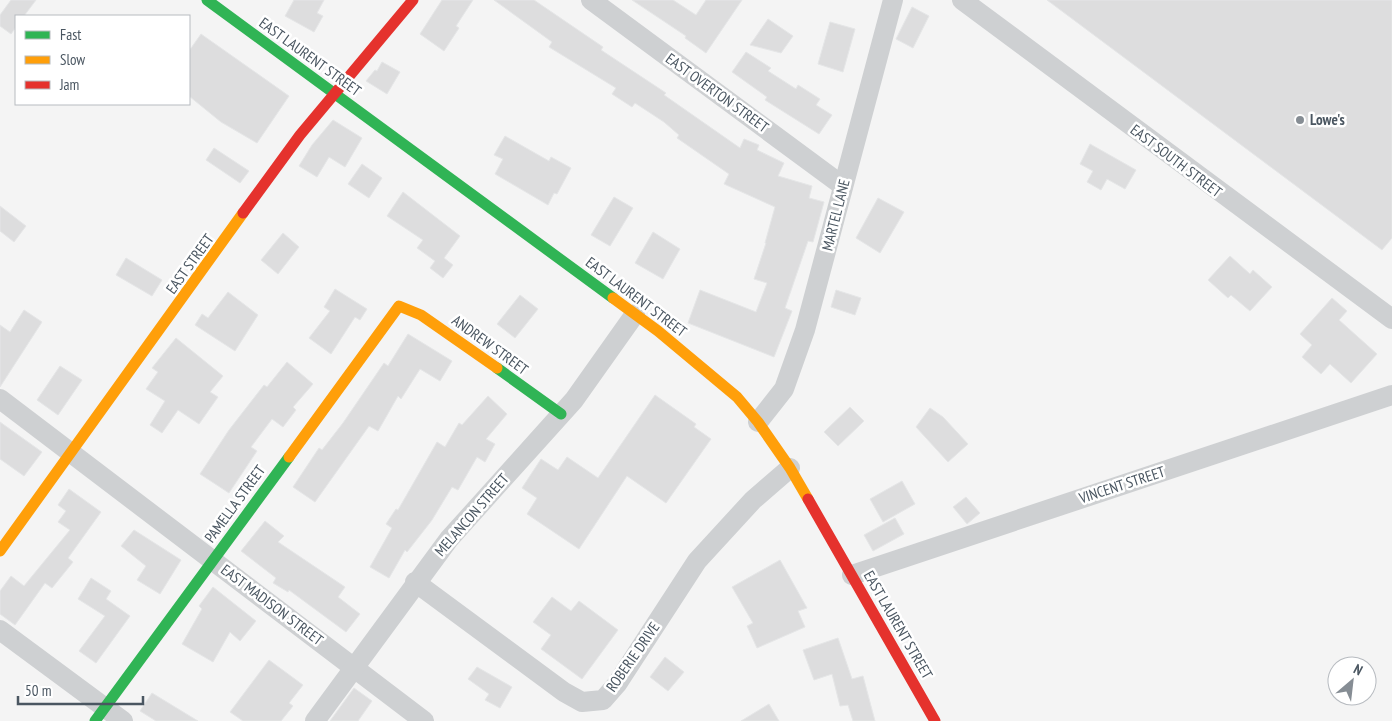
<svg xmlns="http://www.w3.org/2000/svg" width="1392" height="721" viewBox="0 0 1392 721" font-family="'PT Sans Narrow',sans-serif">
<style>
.building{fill:#ddddde;stroke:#e5e6e7}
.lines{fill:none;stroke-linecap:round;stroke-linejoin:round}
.street{stroke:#ced0d2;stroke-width:20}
.fast{stroke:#30b455;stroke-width:11}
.slow{stroke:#ff9f0a;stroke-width:11}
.jam{stroke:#e5322d;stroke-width:11}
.poi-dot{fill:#868d94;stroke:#fff;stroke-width:2}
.labels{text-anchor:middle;stroke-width:5;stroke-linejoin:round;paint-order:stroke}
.street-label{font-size:15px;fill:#4a5661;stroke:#fff}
.poi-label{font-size:15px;font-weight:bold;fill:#4a5661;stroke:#fff;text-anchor:start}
</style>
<rect width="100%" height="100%" fill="#f4f4f4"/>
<g class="building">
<polygon points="11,0 36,0 24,16 16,16 16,27 11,34 0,26 0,15"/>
<polygon points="294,0 324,0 317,13 323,16 314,32 285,16"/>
<polygon points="442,0 473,0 456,26 459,28 444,51 420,34"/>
<polygon points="494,0 534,0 603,47 601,50 666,93 664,95 740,148 744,139 759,145 757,150 784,163 778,176 812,186 809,198 824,202 813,242 808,241 785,308 792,311 774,357 688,323 700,290 756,312 767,283 754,279 766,243 765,243 775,207 724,184 729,174 677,138 679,135 664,122 635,103 632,107 612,94 616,88 549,47 552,42"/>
<polygon points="632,0 673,0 696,15 706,0 742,0 706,53 685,38 686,36"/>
<polygon points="1047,0 1392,0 1392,238 1382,250"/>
<polygon points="912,7 929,16 913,48 896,39"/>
<polygon points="768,19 793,36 781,53 750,45"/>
<polygon points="830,22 855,29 843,72 818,64"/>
<polygon points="201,34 289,96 257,143 221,122 189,96 189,51"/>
<polygon points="746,52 771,68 768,71 796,89 798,85 820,99 816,105 832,115 819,134 765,100 767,97 732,72"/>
<polygon points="382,62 400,72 387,94 366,81 375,70 377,71"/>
<polygon points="333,120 362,138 345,167 329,157 317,177 299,166 312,145"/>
<polygon points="505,136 549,161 551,157 571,168 557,194 554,193 548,205 495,174 503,159 494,155"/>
<polygon points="1090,144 1136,170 1125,189 1107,179 1101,190 1087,182 1093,171 1080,164"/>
<polygon points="214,148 249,171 240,183 206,160"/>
<polygon points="362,164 382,178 369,198 348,184"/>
<polygon points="403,192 460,236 444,258 453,265 443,278 430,268 435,261 417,248 423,240 387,216"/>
<polygon points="614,197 633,208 610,246 591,235"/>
<polygon points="878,198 904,212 880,253 856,238"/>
<polygon points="0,206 26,226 14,242 0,231"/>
<polygon points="653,232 680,249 663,279 635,263"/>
<polygon points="283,233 299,247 278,274 261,260"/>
<polygon points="1230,256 1250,274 1253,270 1272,287 1250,311 1231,295 1228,298 1208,280"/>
<polygon points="126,258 162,280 152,296 116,275"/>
<polygon points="335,289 367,309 360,320 355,317 331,354 309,338 330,311 324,307"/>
<polygon points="836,290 861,298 855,315 831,307"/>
<polygon points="228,292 258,315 235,351 195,325 202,314 208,318"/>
<polygon points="520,295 538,309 515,338 497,324"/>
<polygon points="1332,298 1347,311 1339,320 1377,354 1351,383 1330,364 1321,374 1302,357 1312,345 1300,334"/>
<polygon points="24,310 42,322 0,387 0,325 10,332"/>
<polygon points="408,334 452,361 440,381 420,369 401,399 398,396 378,431 369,426 315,502 293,487 319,448 322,450 343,423 384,363 388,366"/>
<polygon points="176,338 223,376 210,392 218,397 199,424 178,410 162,433 150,425 165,401 146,389 158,372 152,368"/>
<polygon points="287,362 313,384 293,407 296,410 283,427 272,419 251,447 257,451 229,493 200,474 229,430 264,385 267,387"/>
<polygon points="60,366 82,380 58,415 37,400"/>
<polygon points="655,395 696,424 694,427 711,439 666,503 627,476 579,549 527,514 537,498 522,488 541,459 558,470 567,457 598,478"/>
<polygon points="488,396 507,414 486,439 495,444 485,462 477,457 458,490 452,487 432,520 407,552 405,550 389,578 370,567 392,528 386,524 396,509 398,510 437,442 445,447 459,423 462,425"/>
<polygon points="850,407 864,421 838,446 824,432"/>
<polygon points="930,408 943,417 968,444 948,462 916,427"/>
<polygon points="0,422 42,452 24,476 0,459"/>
<polygon points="902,481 915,504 883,522 870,499"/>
<polygon points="69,489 101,512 68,558 73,562 52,588 45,583 15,625 0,614 0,591 11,576 24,586 70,530 58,522 66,511 58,505"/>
<polygon points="966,497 980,513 967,524 953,507"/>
<polygon points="895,518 904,534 873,551 864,535"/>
<polygon points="265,521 284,536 278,542 345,587 338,597 360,614 346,632 289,590 288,592 273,583 276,578 241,551"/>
<polygon points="134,530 181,560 160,594 137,580 146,566 121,546"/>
<polygon points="780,560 807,608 798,611 805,627 757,648 747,626 753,623 732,587"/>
<polygon points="91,578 111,591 106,599 130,616 96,663 79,651 105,616 78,599"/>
<polygon points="213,587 256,621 240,641 230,632 213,662 182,644 202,609 199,606"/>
<polygon points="552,597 571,611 579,601 618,630 582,679 541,649 551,635 533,622"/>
<polygon points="838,638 852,679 863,676 875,721 853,721 848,705 840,706 832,674 814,680 803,650"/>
<polygon points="665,657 684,672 668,691 650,677"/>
<polygon points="269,660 303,685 289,703 293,706 281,721 243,721 230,712"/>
<polygon points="477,667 512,687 500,708 485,700 489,694 468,679"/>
<polygon points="354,688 372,701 358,721 330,721"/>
<polygon points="152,693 198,721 156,721 140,711"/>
<polygon points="769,704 779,721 741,721"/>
</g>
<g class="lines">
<g class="street">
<polyline points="591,0 843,186"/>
<polyline points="962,0 1392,319"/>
<polyline points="0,399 424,721"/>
<polyline points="758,422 784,389 805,330 893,0"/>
<polyline points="852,575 1392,395"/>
<polyline points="415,582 564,692 582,702 603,700 617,684 697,561 753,500 790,468"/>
<polyline points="0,630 123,721"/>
<polyline points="315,721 449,539 574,400 635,314"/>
</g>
<g class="fast">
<polyline points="207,0 613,298"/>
<polyline points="497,368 561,414"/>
<polyline points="95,721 289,457"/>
</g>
<g class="slow">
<polyline points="613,298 658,331 737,397 758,422 790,468 808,499"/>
<polyline points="289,457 399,306 421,315 497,368"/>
<polyline points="0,551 243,213"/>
</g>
<g class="jam">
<polyline points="243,213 300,135 413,0"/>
<polyline points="808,499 935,721"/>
</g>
</g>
<circle class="poi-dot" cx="1300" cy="120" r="5"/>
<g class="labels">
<g class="street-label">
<text transform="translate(310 57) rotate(36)" y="5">EAST LAURENT STREET</text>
<text transform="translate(717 93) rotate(36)" y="5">EAST OVERTON STREET</text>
<text transform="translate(1176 161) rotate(37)" y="5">EAST SOUTH STREET</text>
<text transform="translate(836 215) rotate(-76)" y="5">MARTEL LANE</text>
<text transform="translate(190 264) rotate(-54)" y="5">EAST STREET</text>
<text transform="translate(636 297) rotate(37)" y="5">EAST LAURENT STREET</text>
<text transform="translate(490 345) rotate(36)" y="5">ANDREW STREET</text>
<text transform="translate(1122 485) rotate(-18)" y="5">VINCENT STREET</text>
<text transform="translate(235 504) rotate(-54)" y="5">PAMELLA STREET</text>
<text transform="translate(472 515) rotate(-49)" y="5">MELANCON STREET</text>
<text transform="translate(272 605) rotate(37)" y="5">EAST MADISON STREET</text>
<text transform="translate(898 625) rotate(60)" y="5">EAST LAURENT STREET</text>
<text transform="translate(633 657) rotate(-55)" y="5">ROBERIE DRIVE</text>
</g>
<g class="poi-label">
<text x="1310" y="125">Lowe's</text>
</g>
</g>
<rect x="15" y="15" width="175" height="90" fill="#ffffff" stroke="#b7bbc0"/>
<rect x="25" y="31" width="25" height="8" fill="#30b455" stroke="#b7bbc0"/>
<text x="60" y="40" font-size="15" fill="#4a5661">Fast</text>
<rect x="25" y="56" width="25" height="8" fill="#ff9f0a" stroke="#b7bbc0"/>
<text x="60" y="65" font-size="15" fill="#4a5661">Slow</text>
<rect x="25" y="81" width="25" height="8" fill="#e5322d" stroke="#b7bbc0"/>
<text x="60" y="90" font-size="15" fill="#4a5661">Jam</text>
<g transform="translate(1352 681) rotate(28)"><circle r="24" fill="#ffffff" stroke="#b7bbc0"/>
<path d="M0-4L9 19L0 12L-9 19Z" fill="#868d94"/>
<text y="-8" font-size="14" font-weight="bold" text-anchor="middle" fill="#4a5661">N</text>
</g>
<path d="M18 696v8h125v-8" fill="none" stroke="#4a5661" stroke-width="2.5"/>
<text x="25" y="696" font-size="15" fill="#4a5661" stroke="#ffffff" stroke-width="4" paint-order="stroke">50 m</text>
</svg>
